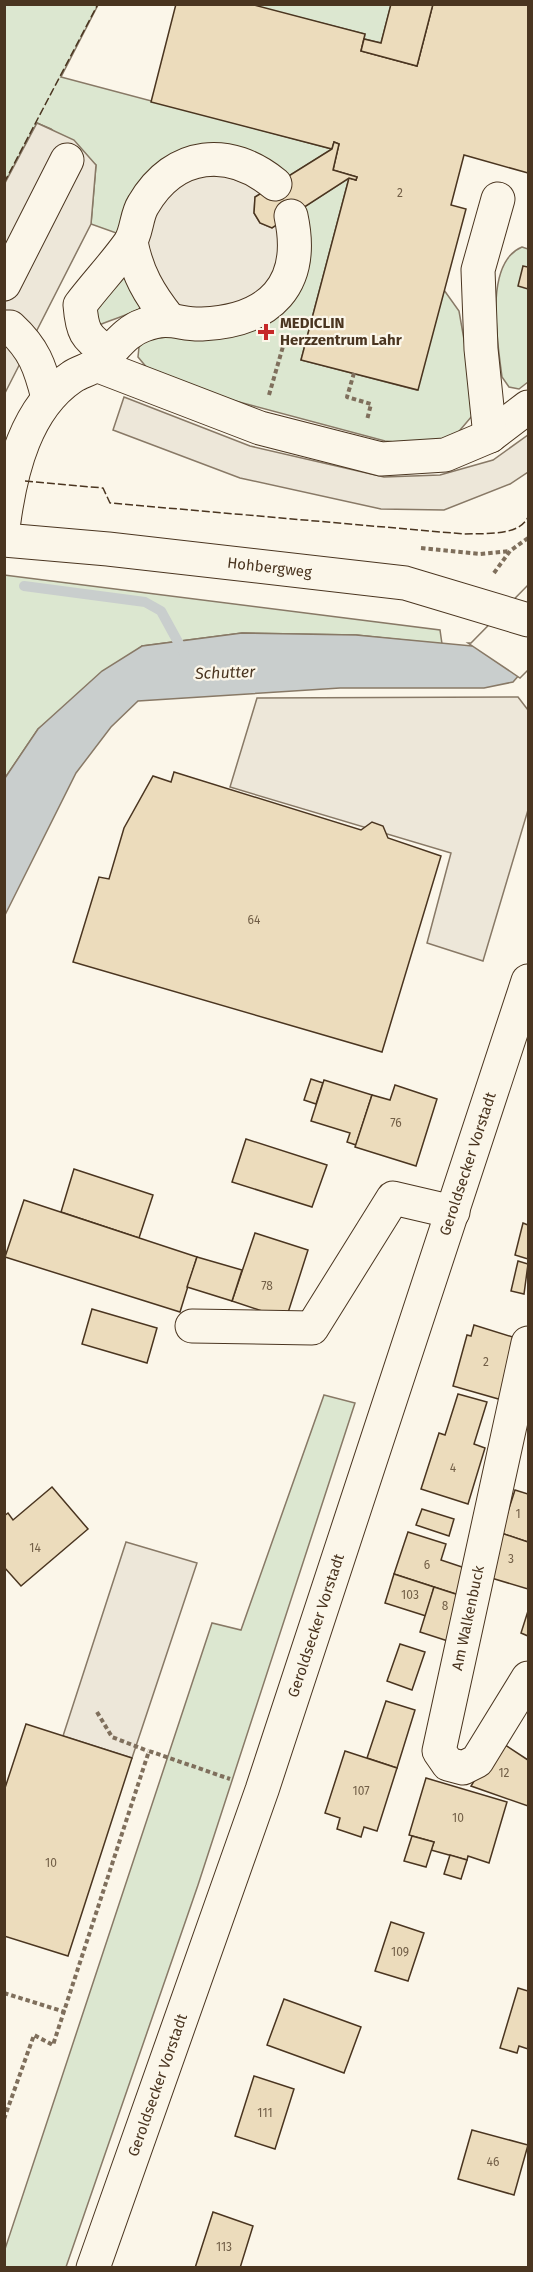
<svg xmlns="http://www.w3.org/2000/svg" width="533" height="2272" viewBox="0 0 533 2272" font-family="'Fira Sans',sans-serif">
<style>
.green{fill:#dce7d0;stroke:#887966;stroke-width:1.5}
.parking{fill:#ede7d9;stroke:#887966;stroke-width:1.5}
.water{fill:#c9cecd;stroke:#887966;stroke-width:1.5}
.pier{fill:#fbf6e9;stroke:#887966;stroke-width:1.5}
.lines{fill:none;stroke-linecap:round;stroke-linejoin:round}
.stream{stroke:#c9cecd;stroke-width:10}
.building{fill:#ecdcbc;stroke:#4a3520;stroke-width:1.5}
.minor-casing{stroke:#4a3520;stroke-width:35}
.major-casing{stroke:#4a3520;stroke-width:35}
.path{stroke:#7f6f5c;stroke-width:4;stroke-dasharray:4.5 3;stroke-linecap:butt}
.minor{stroke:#fbf6e9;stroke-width:33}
.major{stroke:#fbf6e9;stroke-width:33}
.fence{stroke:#4a3520;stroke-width:1.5;stroke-dasharray:8 3;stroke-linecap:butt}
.poi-dot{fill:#c62828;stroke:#fbf6e9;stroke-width:2}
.labels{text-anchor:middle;stroke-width:4.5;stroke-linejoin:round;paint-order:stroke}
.number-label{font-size:12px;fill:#725f47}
.poi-label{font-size:15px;font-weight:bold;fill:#4a3520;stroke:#fbf6e9;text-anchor:start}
.street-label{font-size:15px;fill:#4a3520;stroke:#fbf6e9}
.water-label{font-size:16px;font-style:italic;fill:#4a3520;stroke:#fbf6e9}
</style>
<rect width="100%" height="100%" fill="#fbf6e9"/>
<g class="green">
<polygon points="5,5 98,5 61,77 332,149 286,178 119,234 91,224 96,165 51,129 37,123 5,183"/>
<polygon points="250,5 391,5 381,43 364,39 365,34"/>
<polygon points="349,178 301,360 417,390 444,290 459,311 472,385 472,416 455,436 426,445 385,441 213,395 148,369 138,357 139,347 148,336 301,209"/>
<path d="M522,247L528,249V382L519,389L509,387L502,377C498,344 483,263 522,247Z"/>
<path d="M122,273L147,305C131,315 114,318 97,326L89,308Z"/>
<polygon points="4,575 440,630 442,644 356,635 242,633 142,646 38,729 5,778"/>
<polygon points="324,1395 355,1403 198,1885 66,2267 5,2267 5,2249 212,1623 241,1630"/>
</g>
<g class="parking">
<polygon points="37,123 74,140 96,165 91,224 5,393 5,183"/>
<polygon points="198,176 225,176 248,184 261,194 255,197 254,213 260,223 272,228 280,222 280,267 251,307 183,309 151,278 146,230 158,203 174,188"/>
<polygon points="124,397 250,446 384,477 440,475 493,460 528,435 528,472 510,484 444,510 381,509 240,478 113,430"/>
<polygon points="518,697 528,710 528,810 483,961 427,943 451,853 230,787 257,698"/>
<polygon points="126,1542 197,1563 132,1758 63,1736"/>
</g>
<polygon class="water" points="528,588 528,665 513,682 484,688 340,688 138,701 111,727 76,773 5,915 5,778 38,729 102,671 142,646 242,633 356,635 472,646"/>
<polygon class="pier" points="528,585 528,670 520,678 468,643 471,643"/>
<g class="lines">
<polyline class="stream" points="24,586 145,602 161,611 184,653"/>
</g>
<g class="building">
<polygon points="176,4 250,4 365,34 361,51 417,66 433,4 528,4 528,173 464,155 451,205 466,209 418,390 301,360 349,178 356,180 357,177 333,170 339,144 334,142 332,149 151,102"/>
<polygon points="391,4 433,4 417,66 361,51 364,39 381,43"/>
<polygon points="334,142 339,144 333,170 357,177 356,180 349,178 272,228 260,223 254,213 255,197 332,149"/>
<polygon points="523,266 528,267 528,289 518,286"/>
<polygon points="174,772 361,830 372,822 383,826 388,838 441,856 382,1052 73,962 99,877 109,879 124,828 153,776 171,782"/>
<polygon points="311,1079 323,1083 316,1104 304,1100"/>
<polygon points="324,1080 372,1095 356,1145 347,1142 350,1133 311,1121"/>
<polygon points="395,1085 437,1099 416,1166 355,1147 372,1095 390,1100"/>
<polygon points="246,1139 327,1165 312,1207 232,1182"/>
<polygon points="74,1169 153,1195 139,1238 61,1212"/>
<polygon points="24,1200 197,1257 180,1312 5,1257"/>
<polygon points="523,1223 528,1225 528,1259 515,1255"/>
<polygon points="255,1233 308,1250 286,1319 232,1301"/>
<polygon points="197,1257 242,1270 232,1301 187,1287"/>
<polygon points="518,1261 528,1264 524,1294 511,1291"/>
<polygon points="92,1309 157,1328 147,1363 82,1344"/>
<polygon points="474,1325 519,1339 502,1400 453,1386 467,1335 471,1336"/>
<polygon points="458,1394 487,1402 474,1444 485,1448 468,1504 421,1489 439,1433 445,1435"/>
<polygon points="52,1487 88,1529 21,1586 4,1567 4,1516 8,1513 13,1520"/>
<polygon points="515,1490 528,1494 528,1542 501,1533"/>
<polygon points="422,1509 454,1519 449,1536 416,1525"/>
<polygon points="408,1532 446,1544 441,1560 474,1571 465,1597 394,1574"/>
<polygon points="501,1533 528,1542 528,1589 488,1577"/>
<polygon points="394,1574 434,1587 426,1616 385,1603"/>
<polygon points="434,1587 465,1597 451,1642 420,1632"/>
<polygon points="528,1611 528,1636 521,1633"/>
<polygon points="400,1644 425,1652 412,1690 387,1681"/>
<polygon points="386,1701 415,1710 397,1768 367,1758"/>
<polygon points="26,1724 132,1758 68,1956 4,1936 4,1791"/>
<polygon points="499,1741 528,1760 528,1806 471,1786"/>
<polygon points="345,1751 397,1768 377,1831 364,1827 361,1837 337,1829 340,1818 325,1813"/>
<polygon points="426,1778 507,1802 489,1863 468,1856 467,1860 431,1850 434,1842 409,1835"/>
<polygon points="412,1836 434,1842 426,1867 404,1861"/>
<polygon points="450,1855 467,1860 461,1879 444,1874"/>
<polygon points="391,1922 424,1933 408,1981 375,1971"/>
<polygon points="518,1988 528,1991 528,2049 519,2046 517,2053 500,2048"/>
<polygon points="284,1999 361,2027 344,2073 267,2045"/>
<polygon points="254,2076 294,2089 275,2149 235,2136"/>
<polygon points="472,2130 528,2145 514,2195 458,2179"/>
<polygon points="213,2212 253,2226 240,2268 195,2268"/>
</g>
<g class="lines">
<g class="minor-casing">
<g id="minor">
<path d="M131,242C137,273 149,294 169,319"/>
<polyline points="4,284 67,160"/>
<path d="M4,327H10C34,349 40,366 48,398"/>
<path d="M107,352C85,337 82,331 80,305C96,284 114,265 129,244C137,233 136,216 143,205C175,150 230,147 275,184"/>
<polyline points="96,365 260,428 381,459 445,455 490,436 528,407"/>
<polyline points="490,436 481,349 478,270 498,199"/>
<path d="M4,521C11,470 26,408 72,377C79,372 89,370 96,365C113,352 123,332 144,325C170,315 180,325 202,324C270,321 306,285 291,216"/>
<path id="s1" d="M4,540L108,549L405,583L528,620"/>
<polyline points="192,1326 312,1328 393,1198 453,1212"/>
<polyline points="528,1343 439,1751 448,1764 463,1768 477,1761 528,1678"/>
</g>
</g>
<g class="major-casing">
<g id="major">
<path id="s2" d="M93,2268L262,1790L528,981"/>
</g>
</g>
<g class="path">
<polyline points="354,373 347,397 371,404 367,420"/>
<polyline points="269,395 286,336"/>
<polyline points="421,548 480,554 510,551"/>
<polyline points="494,573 510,551 528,538"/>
<polyline points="97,1712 112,1737 148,1751"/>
<polyline points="4,1993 65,2012"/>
<polyline points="4,2119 34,2035 53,2045 149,1751 230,1779"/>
</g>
<use href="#minor" class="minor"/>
<use href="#major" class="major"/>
<g class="fence">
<polyline points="4,183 98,4"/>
<path d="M25,481L103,488L110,503L464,534C482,533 519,537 528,517"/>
</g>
</g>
<path class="poi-dot" d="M263 323h6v6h6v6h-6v6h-6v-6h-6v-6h6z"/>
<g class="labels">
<g class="number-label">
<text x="400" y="197">2</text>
<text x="254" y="924">64</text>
<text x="396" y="1127">76</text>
<text x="267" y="1290">78</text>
<text x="486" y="1366">2</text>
<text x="453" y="1472">4</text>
<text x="518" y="1518">1</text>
<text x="35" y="1552">14</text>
<text x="511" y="1563">3</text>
<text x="427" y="1569">6</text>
<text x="410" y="1599">103</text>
<text x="445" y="1610">8</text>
<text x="504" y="1777">12</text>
<text x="361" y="1795">107</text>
<text x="458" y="1822">10</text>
<text x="51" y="1867">10</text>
<text x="400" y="1956">109</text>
<text x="265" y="2117">111</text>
<text x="493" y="2166">46</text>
<text x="224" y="2251">113</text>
</g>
<g class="poi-label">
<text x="280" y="328">MEDICLIN<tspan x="280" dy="17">Herzzentrum Lahr</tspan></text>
</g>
<g class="street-label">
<text dy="5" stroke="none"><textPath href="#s1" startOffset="267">Hohbergweg</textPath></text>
<text dy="5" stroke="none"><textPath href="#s2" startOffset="1166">Geroldsecker Vorstadt</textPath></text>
<text transform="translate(468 1618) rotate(-78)" y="5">Am Walkenbuck</text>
<text dy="5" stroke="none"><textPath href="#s2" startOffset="680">Geroldsecker Vorstadt</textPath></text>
<text dy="5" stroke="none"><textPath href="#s2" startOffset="194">Geroldsecker Vorstadt</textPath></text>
</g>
<g class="water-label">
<text transform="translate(225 672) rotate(-2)" y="6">Schutter</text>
</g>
</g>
<rect width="533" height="2272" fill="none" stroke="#4a3520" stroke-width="12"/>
</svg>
